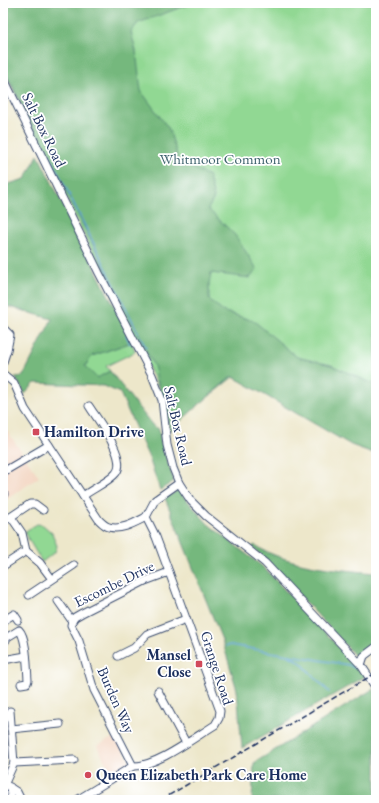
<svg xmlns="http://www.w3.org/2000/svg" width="379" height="803" viewBox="0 0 379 803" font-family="'EB Garamond',serif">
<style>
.built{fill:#f3d4bf}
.green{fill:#91d893;stroke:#568478}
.forest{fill:#74b87d;stroke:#48746e}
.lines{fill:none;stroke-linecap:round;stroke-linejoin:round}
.stream{stroke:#63a5d7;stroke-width:1.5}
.minor-casing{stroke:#3a4b6e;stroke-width:9}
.minor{stroke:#fff;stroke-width:7}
.rail{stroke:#1b2f5e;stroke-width:1.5;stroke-dasharray:6 3;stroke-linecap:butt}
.poi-dot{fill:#d1495b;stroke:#fff;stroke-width:1.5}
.labels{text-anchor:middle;stroke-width:3.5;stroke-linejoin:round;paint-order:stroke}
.street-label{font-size:15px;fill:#1b2f5e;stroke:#fff}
.park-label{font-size:15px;fill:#3e626e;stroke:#fff}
.poi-label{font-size:15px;font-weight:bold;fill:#1b2f5e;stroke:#fff;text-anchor:start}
</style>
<rect width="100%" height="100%" fill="#fff"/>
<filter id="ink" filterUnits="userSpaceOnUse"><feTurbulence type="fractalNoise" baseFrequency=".025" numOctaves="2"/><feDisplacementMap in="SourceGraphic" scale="8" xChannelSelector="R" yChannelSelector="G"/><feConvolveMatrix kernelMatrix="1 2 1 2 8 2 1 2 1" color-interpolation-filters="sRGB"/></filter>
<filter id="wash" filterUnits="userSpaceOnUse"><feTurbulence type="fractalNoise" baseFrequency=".012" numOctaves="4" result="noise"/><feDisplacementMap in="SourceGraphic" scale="16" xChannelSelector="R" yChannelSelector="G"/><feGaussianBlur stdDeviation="0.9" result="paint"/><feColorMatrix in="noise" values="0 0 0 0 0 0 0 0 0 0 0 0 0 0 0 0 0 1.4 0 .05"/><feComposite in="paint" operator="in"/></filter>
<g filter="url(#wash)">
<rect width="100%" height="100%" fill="#ede7ca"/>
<g class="built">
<polygon points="3,425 39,477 3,502"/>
<polygon points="116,736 128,759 128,764 126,767 112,775 97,746"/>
</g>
<g class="green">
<polygon points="3,3 376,3 376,450 233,377 176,423 3,69"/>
<polygon points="132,342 135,352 106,366 110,371 97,379 85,366 92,356"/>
<polygon points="37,524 43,525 52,533 57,546 55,552 42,562 24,532"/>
</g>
<g class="forest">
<polygon points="3,3 193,3 138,23 131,32 136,51 141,91 169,129 179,161 209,176 214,198 208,209 235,235 257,269 250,278 211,273 209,285 209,299 222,311 254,321 297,357 331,365 376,385 376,454 351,445 232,376 185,417 170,431 154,366 3,67"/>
<polygon points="38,155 132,342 92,356 85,366 97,378 110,371 153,426 159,429 161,442 174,481 160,490 149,458 120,393 104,386 35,383 25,394 15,377 23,376 52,319 3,305 3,183 5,185 25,179"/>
<polygon points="178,490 208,524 263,567 366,676 242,748 237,690 222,640 165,498"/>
<path d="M254,545C288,566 335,569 374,573L376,575V642L366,650L358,659L269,562L252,548Z"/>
<polygon points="373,689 376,694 376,800 252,800 254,763"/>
</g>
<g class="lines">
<g class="stream">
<polyline points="49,154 146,348"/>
<polyline points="126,335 130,344"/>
<polyline points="226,646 230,645 288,655 299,661 329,692"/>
<polyline points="289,655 349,665 355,668"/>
</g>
</g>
</g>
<g filter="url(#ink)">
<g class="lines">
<g class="minor-casing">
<g id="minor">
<polyline points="3,77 99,273 152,375 162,400 167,445 173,468 179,483 191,501 206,516 265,563 361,665 376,688"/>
<polyline points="3,328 10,335 7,350 3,362"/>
<path d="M3,374L14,383L25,409L99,520C102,523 105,526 109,527C121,531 136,522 146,517"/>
<polyline points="3,472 49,445"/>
<polyline points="3,493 4,494"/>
<path d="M83,496C92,489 110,481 116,473C128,458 97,419 89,406"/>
<polyline points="11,517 22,533 26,551 40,563 52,579"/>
<polyline points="146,517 155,500 179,483"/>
<polyline points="3,522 30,504 35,504 43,510"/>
<polyline points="3,566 26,551"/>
<polyline points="29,595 74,565"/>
<polyline points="58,601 72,621"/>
<polyline points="3,621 14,614 18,620"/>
<polyline points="72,621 71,625 79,641 94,690 133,766"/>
<polyline points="72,621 75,617 82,613 145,581 169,572"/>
<path d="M6,640V638L19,630C27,638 27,667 28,680L27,683L21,684"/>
<polyline points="118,656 134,648 147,634 186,619"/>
<polyline points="3,660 26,656"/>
<polyline points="361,665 364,656 376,647"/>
<polyline points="158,691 186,743"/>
<polyline points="11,729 60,724"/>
<polyline points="14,763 74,760"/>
<polyline points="3,783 17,792 21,800"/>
<polyline points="5,783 14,763 10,711"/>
<polyline points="10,787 11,796 13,800"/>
<path d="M77,800L133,766C156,767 195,737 215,725L219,718L220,711L169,572L156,537L146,517"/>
</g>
</g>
<use href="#minor" class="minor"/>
<polyline class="rail" points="161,800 376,673"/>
</g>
</g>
<g class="poi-dot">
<rect x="32" y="428" width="8" height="8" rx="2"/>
<rect x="195" y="660" width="8" height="8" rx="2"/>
<circle cx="88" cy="775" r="4"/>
</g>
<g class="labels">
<g class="street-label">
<text transform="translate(44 130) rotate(64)" y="5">Salt Box Road</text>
<text transform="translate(178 426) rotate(77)" y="5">Salt Box Road</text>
<text transform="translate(114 584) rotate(-26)" y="5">Escombe Drive</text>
<text transform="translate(217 668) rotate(72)" y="5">Grange Road</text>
<text transform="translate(116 700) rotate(66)" y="5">Burden Way</text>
</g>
<g class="park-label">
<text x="220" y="164">Whitmoor Common</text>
</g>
<g class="poi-label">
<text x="44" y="437">Hamilton Drive</text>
<text x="191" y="660" text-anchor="end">Mansel<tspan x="191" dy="17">Close</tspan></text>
<text x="96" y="780">Queen Elizabeth Park Care Home</text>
</g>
</g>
<rect width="379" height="803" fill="none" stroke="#fff" stroke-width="16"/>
</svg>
